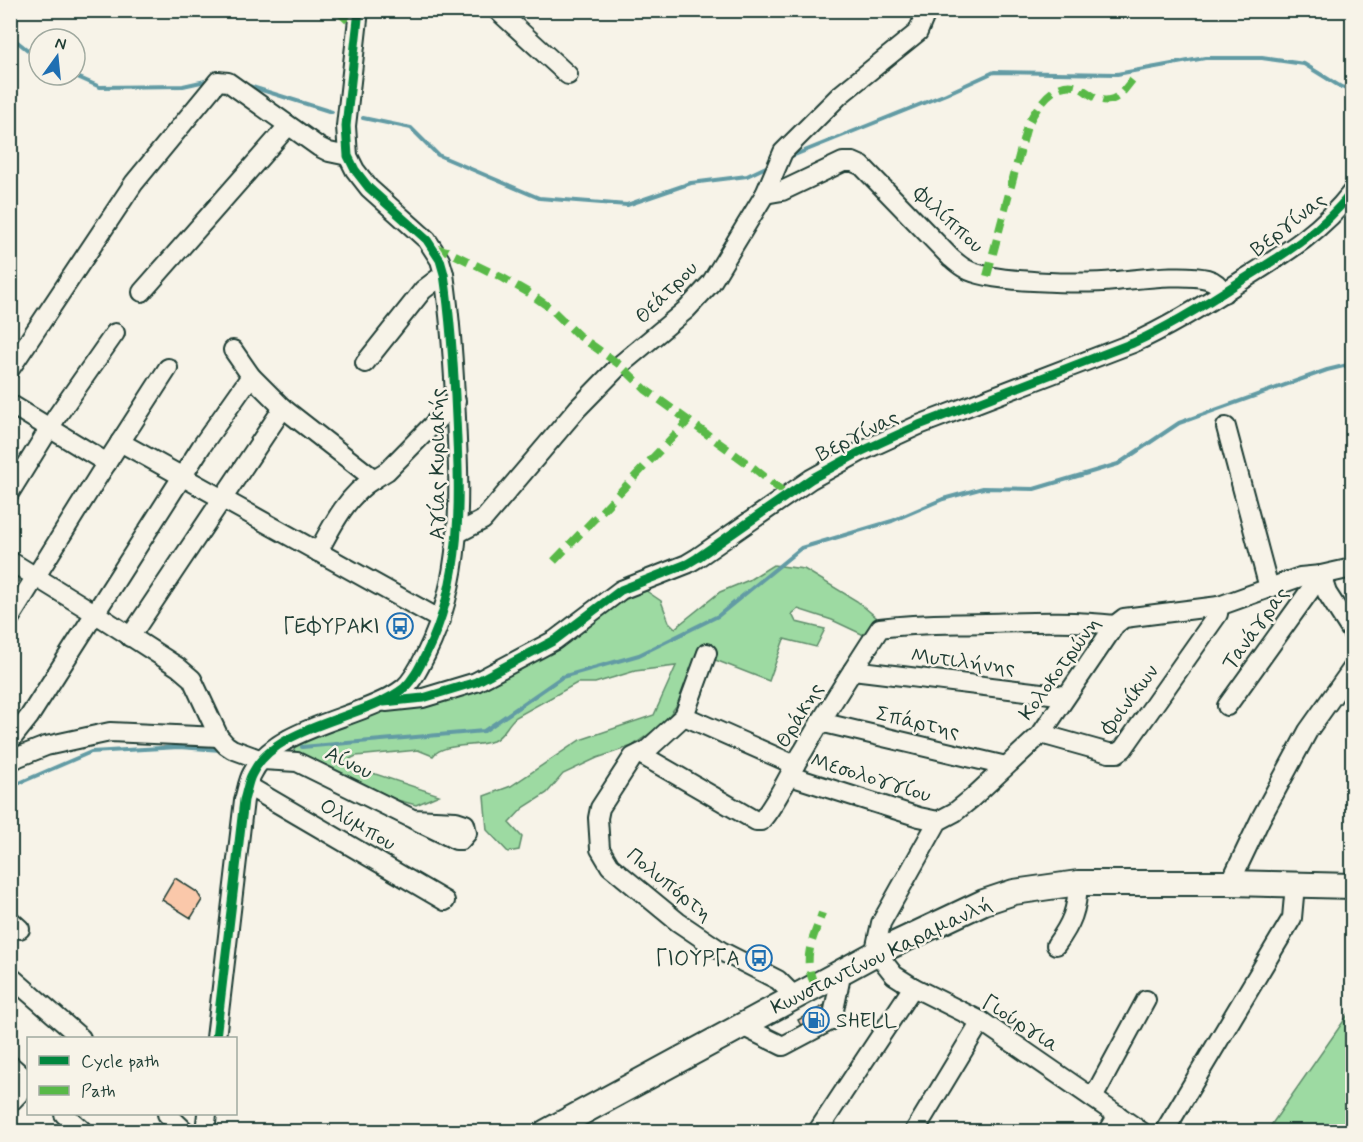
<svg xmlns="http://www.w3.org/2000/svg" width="1363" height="1142" viewBox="0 0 1363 1142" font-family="Mynerve,sans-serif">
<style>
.green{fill:#9ddaa2;stroke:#5e8c6b;stroke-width:1.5}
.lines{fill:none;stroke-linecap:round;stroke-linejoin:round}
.stream{stroke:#629ba4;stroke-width:4}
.building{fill:#fac8aa;stroke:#1f3d34;stroke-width:1.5}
.minor-casing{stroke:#1f3d34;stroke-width:22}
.major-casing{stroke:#1f3d34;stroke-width:28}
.minor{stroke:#f7f3e8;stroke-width:18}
.major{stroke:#f7f3e8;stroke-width:24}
.quiet{stroke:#58b947;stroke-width:8;stroke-dasharray:15 8;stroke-linecap:butt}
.cycleway-casing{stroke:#f7f3e8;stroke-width:13}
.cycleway{stroke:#00873e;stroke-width:9}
.labels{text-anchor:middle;stroke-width:5;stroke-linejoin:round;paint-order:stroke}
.street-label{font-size:21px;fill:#1f3d34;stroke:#f7f3e8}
.poi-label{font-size:21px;fill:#1f3d34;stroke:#f7f3e8;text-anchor:end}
</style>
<rect width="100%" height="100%" fill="#f7f3e8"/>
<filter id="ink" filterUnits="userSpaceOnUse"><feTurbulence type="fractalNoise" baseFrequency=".0167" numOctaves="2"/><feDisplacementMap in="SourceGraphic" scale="12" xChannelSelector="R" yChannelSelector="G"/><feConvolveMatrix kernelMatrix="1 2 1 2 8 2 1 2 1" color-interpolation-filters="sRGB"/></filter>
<g filter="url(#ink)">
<g class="green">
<path d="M773,565L804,569L857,601L877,618L866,636L832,620L798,609L792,614L796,622L825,629L816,647L784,639L769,681L700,654L679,702L663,724L632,746L597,758L563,774L547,793L523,808L509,823L522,837L519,850L508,852L487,830L484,796L511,786L580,740L654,715L676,666L635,671L595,683H577L516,717C506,725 505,735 493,741C475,748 444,742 433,756L418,750L356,756L350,759L351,766L439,795L416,805L397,800L294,751V744L376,705L425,699L639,586L661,601L669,622L675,628L720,592L749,580Z"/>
<polygon points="1352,1009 1352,1118 1343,1131 1267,1131"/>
</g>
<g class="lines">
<g class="stream">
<polyline points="10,36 39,59"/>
<polyline points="73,75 100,87 183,86 210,80"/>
<polyline points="246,85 332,112"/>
<polyline points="363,118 411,128 438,155 539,198 627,205 691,183 747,176 766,167"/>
<polyline points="792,156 946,94 994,72 1117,74 1205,58 1262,58 1304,64 1341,87 1352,90"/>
<polyline points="302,747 484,731 562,677 639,655 718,616 801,548 892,521 943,499 983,488 1034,489 1118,464 1179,423 1327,370 1352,364"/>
<polyline points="10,787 91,752 179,747 221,750"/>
</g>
</g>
<g class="building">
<polygon points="175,878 197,892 202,900 191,918 162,900"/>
<polygon points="830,1002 840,1020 807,1037 798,1020"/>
</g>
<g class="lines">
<g class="minor-casing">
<g id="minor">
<polyline points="497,10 568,75"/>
<path d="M765,194L782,191L843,162H853L862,166L951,258C956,262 960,266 966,269C989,283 1086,284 1115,281C1140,279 1184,273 1207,279C1215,281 1220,286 1224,293"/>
<polyline points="142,292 288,126"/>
<polyline points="233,350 251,376 283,408 374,479 387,471 456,401"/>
<polyline points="365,363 423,290 444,274"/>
<polyline points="10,369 134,183 218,81 228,82 319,147 329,152 348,156"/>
<polyline points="10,404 107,463"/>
<polyline points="1226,427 1269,588"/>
<polyline points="120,442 441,620"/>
<polyline points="10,492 57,416 115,333"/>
<polyline points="458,533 483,520 578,408 620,365 687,309 711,283 765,194 783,152 840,95 918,32 927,10"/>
<path d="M318,552C332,526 347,495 374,479"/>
<polyline points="10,561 96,614 178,667 192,679 219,737 226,745 232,749 262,760 297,762 413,819 456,821 465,824 467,833 461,840 456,840 413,819"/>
<polyline points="10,618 99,475 168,368"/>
<polyline points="130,637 283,408"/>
<polyline points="707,653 684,716 647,750 633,757 600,808 598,818 600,849 610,866 678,922 721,951 778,980 794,996"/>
<polyline points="853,670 1066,696"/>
<path d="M386,702L423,698L476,682L555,640L621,590L687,564L697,558L811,479L860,452L919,425L1133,343C1171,326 1206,304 1241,281C1284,254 1320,233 1352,192"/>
<polyline points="1227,706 1321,575 1352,568"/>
<polyline points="684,716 795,765"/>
<polyline points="820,722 1006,766"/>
<polyline points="1041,734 1109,753 1117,753 1123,749 1218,614 1219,606"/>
<polyline points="10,741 29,717 201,447 251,376"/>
<path d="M640,754L756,821H761C779,800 789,773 804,750C828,708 854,668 880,628C915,623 950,624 986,623C1029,622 1071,620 1115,625"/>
<polyline points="10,762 18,757 46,746 110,732 219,737"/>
<polyline points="790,776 919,817 938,821"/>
<polyline points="248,786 445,901"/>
<polyline points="1230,883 1261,818 1308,731 1352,669"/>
<polyline points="10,920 20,929"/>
<path d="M1056,945C1072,923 1077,910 1078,883"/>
<polyline points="10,976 81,1038"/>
<polyline points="740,1025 783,1046 832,1020 842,971"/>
<path d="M216,1038L244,800C247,791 248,781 252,774C276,724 363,720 404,688C414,679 420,666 426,654C463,580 460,499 456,418C454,370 451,322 444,274L440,260L427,240L369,188L355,170L348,156L346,126L359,10"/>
<polyline points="10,1065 28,1081"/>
<polyline points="1093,1098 1146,1000"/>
<polyline points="10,1103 28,1084"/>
<polyline points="64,1114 84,1132"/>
<polyline points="167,1114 186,1132"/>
<polyline points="205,1132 207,1114"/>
<polyline points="817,1132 913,987"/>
<polyline points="914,1132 981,1021"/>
<polyline points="1108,1132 1118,1115"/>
<polyline points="1142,1132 981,1021 913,987 894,975 883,961 876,946 881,923 938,821 955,812 971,799 1041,734 1115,625 1124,618 1219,606 1300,577 1321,575 1327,593 1352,632"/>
<polyline points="1164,1132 1292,918 1295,885"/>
</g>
</g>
<g class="major-casing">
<polyline id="major" points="546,1132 878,952 984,902 1014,892 1078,883 1230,883 1352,886"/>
</g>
<use href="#minor" class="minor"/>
<use href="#major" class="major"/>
<g class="quiet">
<polyline points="337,10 357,29"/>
<polyline points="433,248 447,251 503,278 529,293 549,307 578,335 620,365 646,390 755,469 787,495"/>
<path d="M987,276L1027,126C1037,106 1057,75 1082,89C1092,95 1101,104 1113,99C1121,96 1127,86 1133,79"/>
<polyline points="554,561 688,421"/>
<path d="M815,985C801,958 813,940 822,913"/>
</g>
<g class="cycleway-casing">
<g id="cycleway">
<path d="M384,702L423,698L476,682L555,640L621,590L687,564L697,558L811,479L860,452L919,425L1133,343C1171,326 1206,304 1241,281C1284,254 1320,233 1352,192"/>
<path d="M216,1038L244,800C247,791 248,781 252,774C276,724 363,720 404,688C414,679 420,666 426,654C463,580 460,499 456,418C454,370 451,322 444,274L440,260L427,240L369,188L355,170L348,156L346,126L359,10"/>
</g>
</g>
<use href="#cycleway" class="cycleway"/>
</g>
</g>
<defs>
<g id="bus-ring" transform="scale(1.35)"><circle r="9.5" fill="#f7f3e8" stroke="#1f6fb2" stroke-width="1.5"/><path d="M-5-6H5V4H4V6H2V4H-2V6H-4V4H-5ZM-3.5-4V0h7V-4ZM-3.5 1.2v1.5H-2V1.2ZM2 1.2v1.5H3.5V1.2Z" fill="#1f6fb2"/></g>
<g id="fuel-ring" transform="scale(1.35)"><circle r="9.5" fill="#f7f3e8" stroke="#1f6fb2" stroke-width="1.5"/><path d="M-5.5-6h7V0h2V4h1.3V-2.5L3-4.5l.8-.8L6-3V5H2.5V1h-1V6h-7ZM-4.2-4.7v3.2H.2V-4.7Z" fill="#1f6fb2"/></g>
</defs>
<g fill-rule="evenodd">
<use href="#bus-ring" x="400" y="626"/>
<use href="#bus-ring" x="759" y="958"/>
<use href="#fuel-ring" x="816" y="1020"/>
</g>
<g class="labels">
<g class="street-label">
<text transform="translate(949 219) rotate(43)" y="7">Φιλίππου</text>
<text transform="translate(1288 224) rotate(-38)" y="7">Βεργίνας</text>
<text transform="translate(666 292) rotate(-45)" y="7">Θεάτρου</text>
<text transform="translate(857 435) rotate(-27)" y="7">Βεργίνας</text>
<text transform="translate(437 464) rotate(-90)" y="7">Αγίας Κυριακής</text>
<text transform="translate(1255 628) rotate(-54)" y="7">Τανάγρας</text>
<text transform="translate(963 661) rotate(7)" y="7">Μυτιλήνης</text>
<text transform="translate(1059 668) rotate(-54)" y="7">Κολοκοτρώνη</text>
<text transform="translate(1129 699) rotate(-53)" y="7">Φοινίκων</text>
<text transform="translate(799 715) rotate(-59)" y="7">Θράκης</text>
<text transform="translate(918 722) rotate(13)" y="7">Σπάρτης</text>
<text transform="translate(349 762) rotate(26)" y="7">Αίνου</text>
<text transform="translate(871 777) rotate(17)" y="7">Μεσολογγίου</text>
<text transform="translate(358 824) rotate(30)" y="7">Ολύμπου</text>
<text transform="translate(670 884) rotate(39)" y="7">Πολυπόρτη</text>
<text transform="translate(881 955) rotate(-26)" y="7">Κωνσταντίνου Καραμανλή</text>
<text transform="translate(1021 1023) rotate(33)" y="7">Γιούργια</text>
</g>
<g class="poi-label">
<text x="380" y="633">ΓΕΦΥΡΑΚΙ</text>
<text x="740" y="965">ΓΙΟΥΡΓΑ</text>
<text x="836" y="1027" text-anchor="start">SHELL</text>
</g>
</g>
<rect width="1363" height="1142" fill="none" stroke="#f7f3e8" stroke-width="36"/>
<rect x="18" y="18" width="1327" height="1106" fill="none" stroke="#1f3d34" stroke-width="2" filter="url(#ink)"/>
<rect x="27" y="1037" width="210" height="78" fill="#f7f3e8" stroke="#a1aaa0" stroke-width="1.5"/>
<rect x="39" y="1056" width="30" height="9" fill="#00873e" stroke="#a1aaa0" stroke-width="1.5"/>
<text x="81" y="1067" font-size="18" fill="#1f3d34">Cycle path</text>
<rect x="39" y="1086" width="30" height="9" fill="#58b947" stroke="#a1aaa0" stroke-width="1.5"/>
<text x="81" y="1097" font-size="18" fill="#1f3d34">Path</text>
<g transform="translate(57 57) rotate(15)"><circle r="28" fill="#f7f3e8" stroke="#a1aaa0" stroke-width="1.5"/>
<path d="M0-4.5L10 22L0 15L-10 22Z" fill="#1f6fb2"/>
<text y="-9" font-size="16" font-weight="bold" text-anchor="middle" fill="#1f3d34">N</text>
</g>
</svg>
